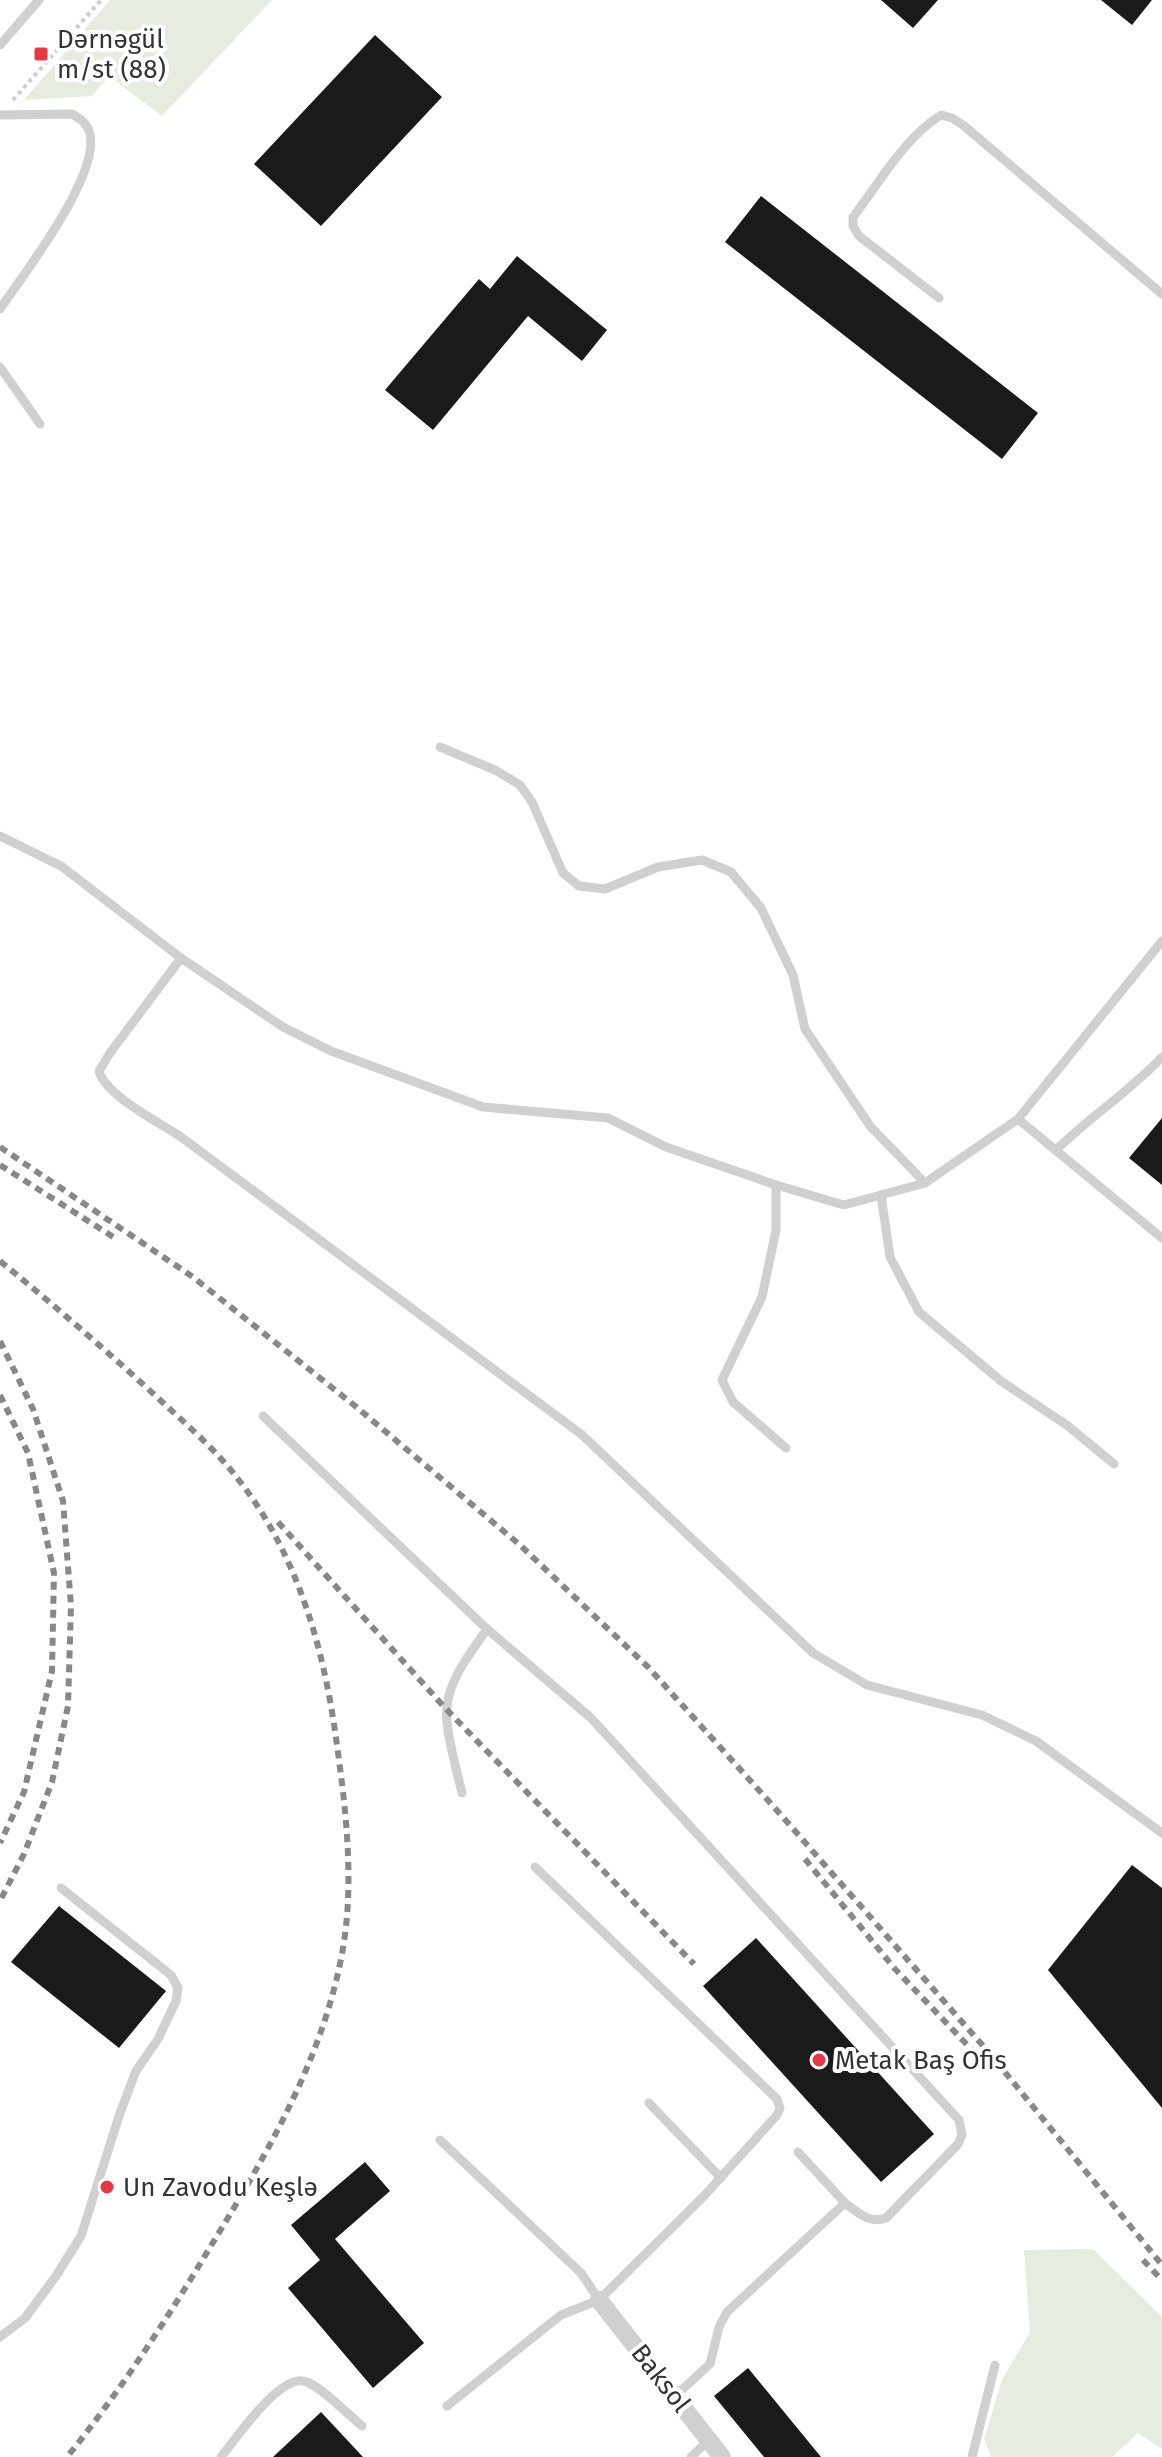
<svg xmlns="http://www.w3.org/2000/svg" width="1162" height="2457" viewBox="0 0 1162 2457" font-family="'Fira Sans',sans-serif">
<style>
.green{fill:#e6ecdf}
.building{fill:#1a1a1a}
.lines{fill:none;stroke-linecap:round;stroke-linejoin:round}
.path{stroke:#cdcdcd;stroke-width:4;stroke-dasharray:4 4;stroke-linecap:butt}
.service{stroke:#d0d0d0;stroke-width:9}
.minor{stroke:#d0d0d0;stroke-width:18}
.rail{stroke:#888;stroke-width:6;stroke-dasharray:8 6;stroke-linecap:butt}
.poi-dot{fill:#e63946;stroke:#fff;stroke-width:3}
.labels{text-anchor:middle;stroke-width:8;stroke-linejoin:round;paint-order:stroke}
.poi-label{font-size:26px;fill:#333;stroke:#fff;text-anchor:start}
.street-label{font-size:26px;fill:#333;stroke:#fff}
</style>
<rect width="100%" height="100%" fill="#fff"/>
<g class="green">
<polygon points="110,0 272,0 162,116 109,76 92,96 24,100"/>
<polygon points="1093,2249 1162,2317 1162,2449 1138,2433 1112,2457 991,2457 984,2439 1002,2380 1030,2332 1024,2250"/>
</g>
<g class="building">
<polygon points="881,0 938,0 913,28"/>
<polygon points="1101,0 1152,0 1132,25"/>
<polygon points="375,35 442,97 321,226 254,164"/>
<polygon points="761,196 1038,413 1002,459 725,242"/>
<polygon points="517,256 607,330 582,361 528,316 433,430 385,390 479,279 490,289"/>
<polygon points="1162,1118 1162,1185 1129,1158"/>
<polygon points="1132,1865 1162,1888 1162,2108 1048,1970"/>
<polygon points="59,1906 166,1991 119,2048 11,1962"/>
<polygon points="756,1938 934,2134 881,2182 703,1986"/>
<polygon points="365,2162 390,2191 335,2239 424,2343 373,2388 288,2288 320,2260 291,2225"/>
<polygon points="748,2368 821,2457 764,2457 714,2396"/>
<polygon points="321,2412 363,2457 273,2457"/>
</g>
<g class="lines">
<polyline class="path" points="13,100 101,0"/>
<g class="service">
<polyline points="0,45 39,0"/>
<path d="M0,115L72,114C79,118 86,122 89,131C104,171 23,275 0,309"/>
<path d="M939,298L859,236L853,226V217C880,182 904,138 941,115L952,118L963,125L1162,294"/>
<polyline points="0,367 40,424"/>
<polyline points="440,747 495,770 520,785 532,802 563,873 579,886 605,889 658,867 702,860 731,872 761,908 793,975 805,1029 870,1126 925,1183"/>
<polyline points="0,836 61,866 181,958 283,1027 331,1051 483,1107 608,1118 666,1147 776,1185 844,1205 925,1183 1018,1119 1162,941"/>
<path d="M181,958L110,1053L99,1071C106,1096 159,1122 181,1137L581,1434L813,1653L867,1685L982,1715L1036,1741L1162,1833"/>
<polyline points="1018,1119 1162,1238"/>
<path d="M1056,1150C1090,1117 1130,1091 1162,1057"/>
<polyline points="776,1185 776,1230 762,1297 722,1380 733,1402 786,1448"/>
<polyline points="881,1195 890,1257 919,1312 1001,1381 1068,1426 1114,1464"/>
<path d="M263,1416L487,1629L591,1718L959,2120L962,2135L958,2144L886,2218C869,2224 859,2213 845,2203L727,2312L719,2327L710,2364L675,2396"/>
<path d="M462,1793C457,1771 444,1727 447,1706C450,1678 471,1652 487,1629"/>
<polyline points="649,2103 721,2178"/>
<polyline points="440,2140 581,2273 599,2300"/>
<polyline points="798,2152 845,2203"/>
<polyline points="0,2337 25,2318 56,2276 81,2236 120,2113 136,2071 158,2039 176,2001 178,1988 171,1975 61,1888"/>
<polyline points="447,2406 561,2315 599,2300 704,2196 777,2115 780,2108 777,2099 535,1867"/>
<path d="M221,2457C237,2438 281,2371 307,2382C324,2389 347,2414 362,2426"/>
<polyline points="691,2457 709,2440"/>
<polyline points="972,2457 995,2365"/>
</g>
<polyline class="minor" points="599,2300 722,2457"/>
<g class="rail">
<polyline points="0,1147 193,1277 354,1405 520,1545 648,1667 774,1807 991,2055 1162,2265"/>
<polyline points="0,1165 118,1240"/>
<path d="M0,1261C55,1306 107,1351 159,1399C186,1424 216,1450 238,1479C295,1551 322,1641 335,1731C345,1802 355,1877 343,1948C324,2059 264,2159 206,2254C164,2324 118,2394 67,2457"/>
<polyline points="0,1341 33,1409 63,1501 71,1606 68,1706 52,1782 24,1854 0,1901"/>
<polyline points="0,1395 28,1453 54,1573 52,1671 24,1792 0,1843"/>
<polyline points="278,1522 446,1709 694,1964"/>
<polyline points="805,1859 895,1969 974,2052"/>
<polyline points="1143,2260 1162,2280"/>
</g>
</g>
<g class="poi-dot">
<rect x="33" y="46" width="16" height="16" rx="4"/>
<circle cx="819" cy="2060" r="8"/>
<circle cx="107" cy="2187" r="8"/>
</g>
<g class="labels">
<g class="poi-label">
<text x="57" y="48">Dərnəgül<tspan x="57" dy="30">m/st (88)</tspan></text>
<text x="835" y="2069">Metak Baş Ofis</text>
<text x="123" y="2196">Un Zavodu Keşlə</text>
</g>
<g class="street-label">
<text transform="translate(661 2378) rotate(52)" y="9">Baksol</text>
</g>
</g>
</svg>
